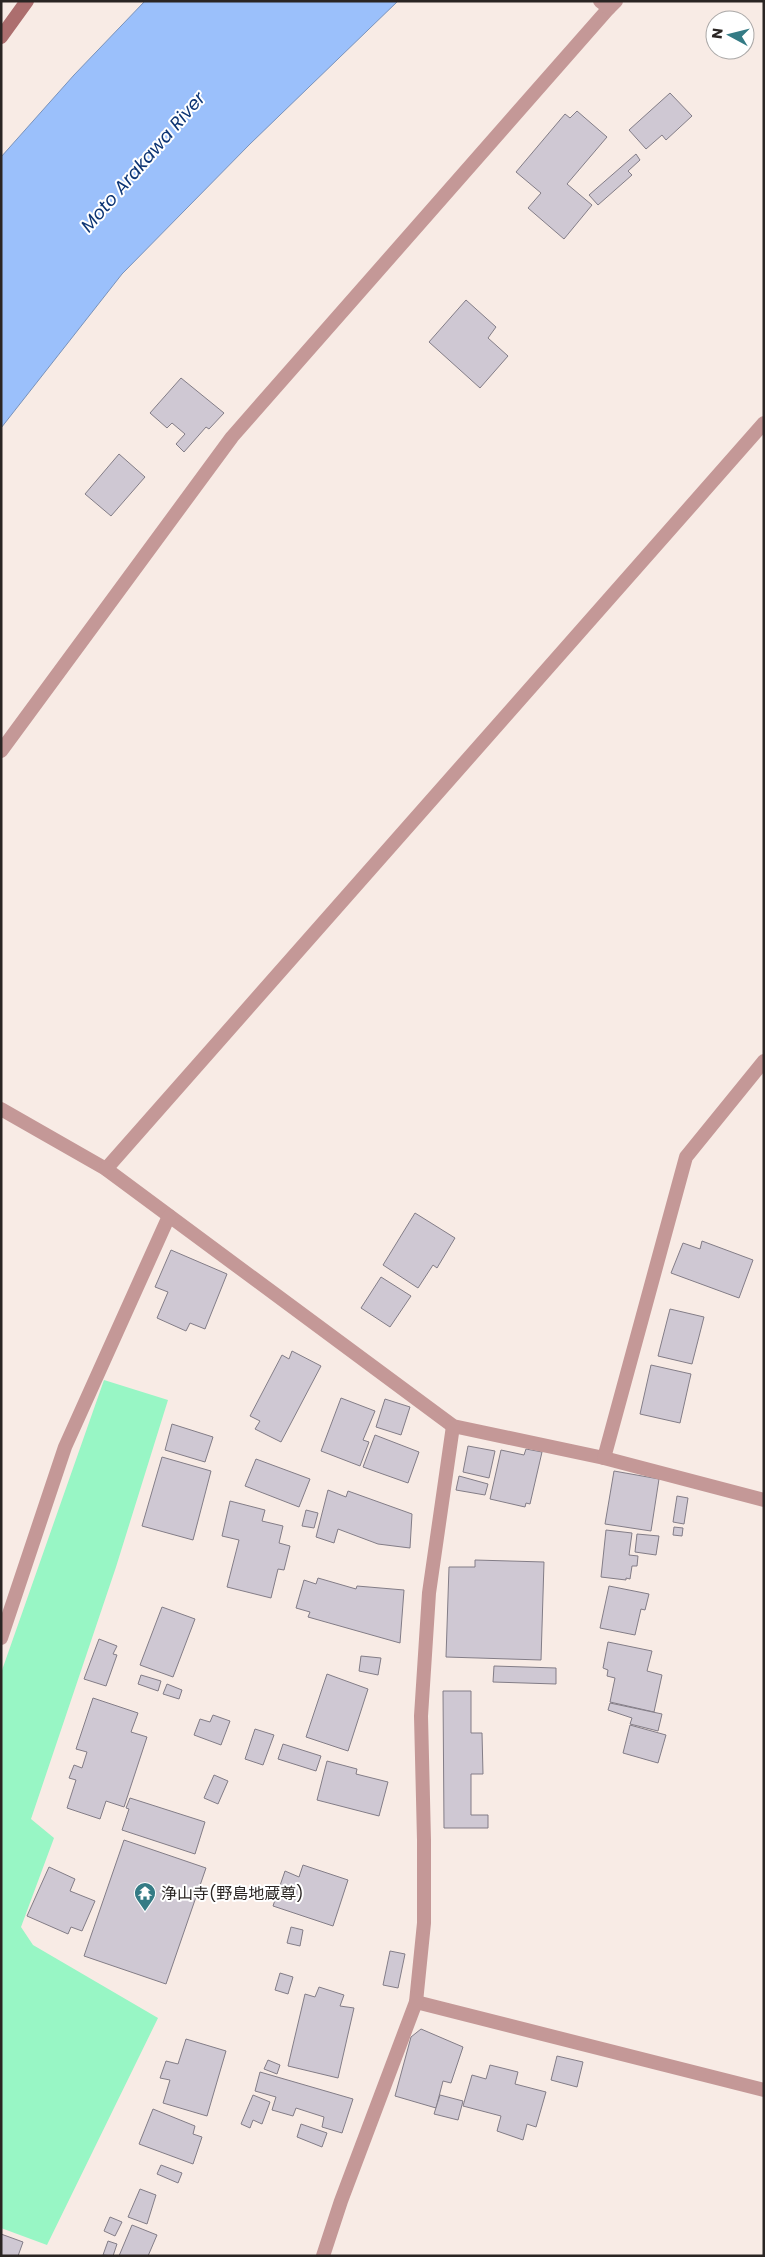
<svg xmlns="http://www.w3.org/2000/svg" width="765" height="2257" viewBox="0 0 765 2257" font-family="Poppins,'Noto Sans JP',sans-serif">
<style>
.green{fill:#98f6c5}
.water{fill:#9bc0fb;stroke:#7992ba}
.building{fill:#cfc8d3;stroke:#837d87}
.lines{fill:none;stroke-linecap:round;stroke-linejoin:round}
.minor{stroke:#c49897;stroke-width:14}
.tertiary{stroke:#c49897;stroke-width:14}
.secondary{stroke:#ac6e6e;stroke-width:14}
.labels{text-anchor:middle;stroke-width:4;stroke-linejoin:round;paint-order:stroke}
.poi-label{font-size:16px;fill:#2a2523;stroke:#fff;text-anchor:start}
.water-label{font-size:18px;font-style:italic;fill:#0d3574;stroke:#fff}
</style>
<rect width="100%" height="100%" fill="#f8ebe5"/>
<polygon class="green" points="104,1380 168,1400 116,1567 31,1819 54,1838 21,1927 33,1945 158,2018 47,2245 1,2228 1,1673"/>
<polygon class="water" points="145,1 398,1 250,144 122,274 1,428 1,157 74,75"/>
<g class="building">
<polygon points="670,93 692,116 666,140 662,135 646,149 629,130"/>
<polygon points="577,111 607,137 567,184 592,205 564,239 528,208 541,193 516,172 565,114 570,118"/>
<polygon points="636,154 640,160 628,171 632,175 598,205 589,195"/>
<polygon points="466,300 496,327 488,338 508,356 480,388 429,342"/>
<polygon points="181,378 224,413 209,429 206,427 184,452 176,444 185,434 172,423 167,428 150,413"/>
<polygon points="119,454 145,477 111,516 85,494"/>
<polygon points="415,1213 455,1238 437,1268 433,1265 418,1288 383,1265"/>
<polygon points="702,1241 753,1260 739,1298 671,1273 683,1243 700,1249"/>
<polygon points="171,1250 227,1274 205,1329 190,1323 186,1331 157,1318 168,1292 155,1287"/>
<polygon points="381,1277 411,1296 390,1327 361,1308"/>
<polygon points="670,1309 704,1317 692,1364 658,1356"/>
<polygon points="292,1351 321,1366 281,1442 255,1429 260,1421 250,1416 282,1355 289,1359"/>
<polygon points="651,1365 691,1374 680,1423 640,1414"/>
<polygon points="341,1398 375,1411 363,1440 369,1442 360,1466 321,1451"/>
<polygon points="385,1399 410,1407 401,1435 376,1427"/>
<polygon points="172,1424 213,1437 205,1462 165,1450"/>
<polygon points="375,1435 419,1452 408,1483 363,1467"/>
<polygon points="468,1446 495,1451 489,1478 463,1472"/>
<polygon points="526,1449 542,1452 530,1504 526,1503 525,1507 490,1499 501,1450 524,1455"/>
<polygon points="162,1457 211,1471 193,1540 142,1526"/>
<polygon points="256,1459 310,1479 299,1507 245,1486"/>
<polygon points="614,1471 659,1479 651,1531 605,1524"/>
<polygon points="459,1476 488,1484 485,1495 456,1490"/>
<polygon points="328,1490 346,1497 348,1491 412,1514 410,1548 378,1544 338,1529 334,1543 316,1537"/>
<polygon points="677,1496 688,1498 684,1524 673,1522"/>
<polygon points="230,1501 265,1510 262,1521 283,1526 279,1543 290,1546 284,1570 278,1569 271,1598 227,1587 239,1540 222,1536"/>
<polygon points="306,1510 318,1513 314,1528 302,1526"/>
<polygon points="674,1527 683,1528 682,1536 673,1535"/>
<polygon points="606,1530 632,1533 629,1555 638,1556 637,1566 632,1566 630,1579 626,1578 626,1580 601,1577"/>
<polygon points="637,1534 659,1536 656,1555 635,1552"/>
<polygon points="475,1560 544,1562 541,1660 446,1657 449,1567 475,1567"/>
<polygon points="318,1578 356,1589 357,1586 404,1590 400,1643 308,1617 310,1612 296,1608 304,1580 316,1584"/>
<polygon points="609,1586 649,1594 645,1610 641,1609 635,1635 600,1628"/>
<polygon points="162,1607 195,1619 173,1677 140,1665"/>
<polygon points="99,1639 117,1646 113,1654 117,1655 106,1686 84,1679"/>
<polygon points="608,1642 652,1651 647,1671 662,1675 654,1712 610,1702 615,1678 607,1676 608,1670 603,1668"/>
<polygon points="361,1656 381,1658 378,1675 359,1671"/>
<polygon points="494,1666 556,1668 556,1684 493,1682"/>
<polygon points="327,1674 368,1689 348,1751 306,1737"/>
<polygon points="141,1675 161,1681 158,1691 138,1684"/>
<polygon points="167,1684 182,1690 179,1699 163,1694"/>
<polygon points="443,1691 471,1691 471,1733 482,1733 483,1774 471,1774 471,1815 488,1815 488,1828 444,1828"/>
<polygon points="93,1698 138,1713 131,1732 147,1737 124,1807 106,1801 100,1819 67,1808 76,1780 69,1778 74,1765 82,1768 87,1752 76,1749"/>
<polygon points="610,1703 662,1714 658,1731 630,1724 632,1718 608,1710"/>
<polygon points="213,1715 230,1721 221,1745 194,1735 200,1719 210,1722"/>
<polygon points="630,1725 666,1735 658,1763 623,1753"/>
<polygon points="255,1729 274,1735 263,1765 245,1759"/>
<polygon points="283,1744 321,1756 316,1771 278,1759"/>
<polygon points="327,1761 357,1769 356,1774 388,1782 379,1816 317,1800"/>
<polygon points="214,1775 228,1781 218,1804 204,1798"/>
<polygon points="130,1798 205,1822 195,1854 122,1830 129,1809 126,1808"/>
<polygon points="124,1840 206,1868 166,1984 84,1956"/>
<polygon points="303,1865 348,1880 333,1926 273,1906 285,1871 299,1877"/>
<polygon points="49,1867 75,1879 70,1891 95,1901 82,1931 71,1927 68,1934 27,1916"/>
<polygon points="291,1927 303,1930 300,1946 287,1943"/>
<polygon points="390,1951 405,1954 398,1988 383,1985"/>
<polygon points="280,1973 293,1977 288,1994 275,1990"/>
<polygon points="319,1987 344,1995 340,2006 354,2008 338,2078 288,2066 305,1994 315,1997"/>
<polygon points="421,2029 463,2047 451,2083 443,2081 436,2108 395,2096 411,2037"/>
<polygon points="186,2039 226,2051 207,2116 163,2103 170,2080 160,2078 166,2061 178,2064"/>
<polygon points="557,2056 583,2062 577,2087 551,2080"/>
<polygon points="268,2060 280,2065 277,2074 264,2069"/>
<polygon points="490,2065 518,2072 515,2084 546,2092 536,2127 527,2124 523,2140 497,2131 501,2116 463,2106 472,2075 486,2079"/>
<polygon points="260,2072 353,2099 342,2133 322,2127 324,2117 296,2108 293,2116 272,2110 276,2097 255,2091"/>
<polygon points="253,2095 270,2102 262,2124 253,2120 250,2128 241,2124"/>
<polygon points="440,2095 463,2101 458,2120 434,2114"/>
<polygon points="153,2109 195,2126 193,2134 202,2137 193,2164 139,2144"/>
<polygon points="301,2124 327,2133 322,2147 297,2137"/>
<polygon points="161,2165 182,2173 178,2183 157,2174"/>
<polygon points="140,2189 156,2195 147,2224 128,2217"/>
<polygon points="110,2217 122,2222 115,2236 104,2231"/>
<polygon points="132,2225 157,2235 148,2256 119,2256"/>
<polygon points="1,2234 23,2242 18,2256 1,2256"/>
<polygon points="108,2241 117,2244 113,2256 103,2255"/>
</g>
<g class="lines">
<g class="minor">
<polyline points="1,751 232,437 609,8"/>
<polyline points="1,1109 106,1169 453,1426 604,1458 764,1500"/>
<polyline points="106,1169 764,423"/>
<polyline points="604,1458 686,1157 764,1061"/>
<polyline points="1,1638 65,1447 169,1216"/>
<polyline points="416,2002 764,2090"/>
<polyline points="323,2256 341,2201 416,2002 424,1923 424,1840 421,1716 429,1593 453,1426"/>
</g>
<polyline class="tertiary" points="600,1 609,8 616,1"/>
<polyline class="secondary" points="1,37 27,1"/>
</g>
<defs>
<g id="temple-pin" transform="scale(1.125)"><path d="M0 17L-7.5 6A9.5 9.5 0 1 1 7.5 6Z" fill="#347b85" stroke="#fff"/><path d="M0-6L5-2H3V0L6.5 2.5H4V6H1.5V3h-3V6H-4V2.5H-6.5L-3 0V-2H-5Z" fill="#fff"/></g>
</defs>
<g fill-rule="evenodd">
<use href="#temple-pin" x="145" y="1893"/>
</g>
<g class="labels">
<g class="poi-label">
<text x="161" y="1899">浄山寺(野島地蔵尊)</text>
</g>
<g class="water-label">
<text transform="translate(143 162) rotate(-49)" y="6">Moto Arakawa River</text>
</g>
</g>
<rect width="765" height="2257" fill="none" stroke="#2a2523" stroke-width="5"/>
<g transform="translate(730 35) rotate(277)"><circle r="24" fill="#ffffff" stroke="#aaa8a7"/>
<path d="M0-4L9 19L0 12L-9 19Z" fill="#347b85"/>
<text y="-8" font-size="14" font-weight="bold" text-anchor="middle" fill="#2a2523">N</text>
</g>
</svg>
